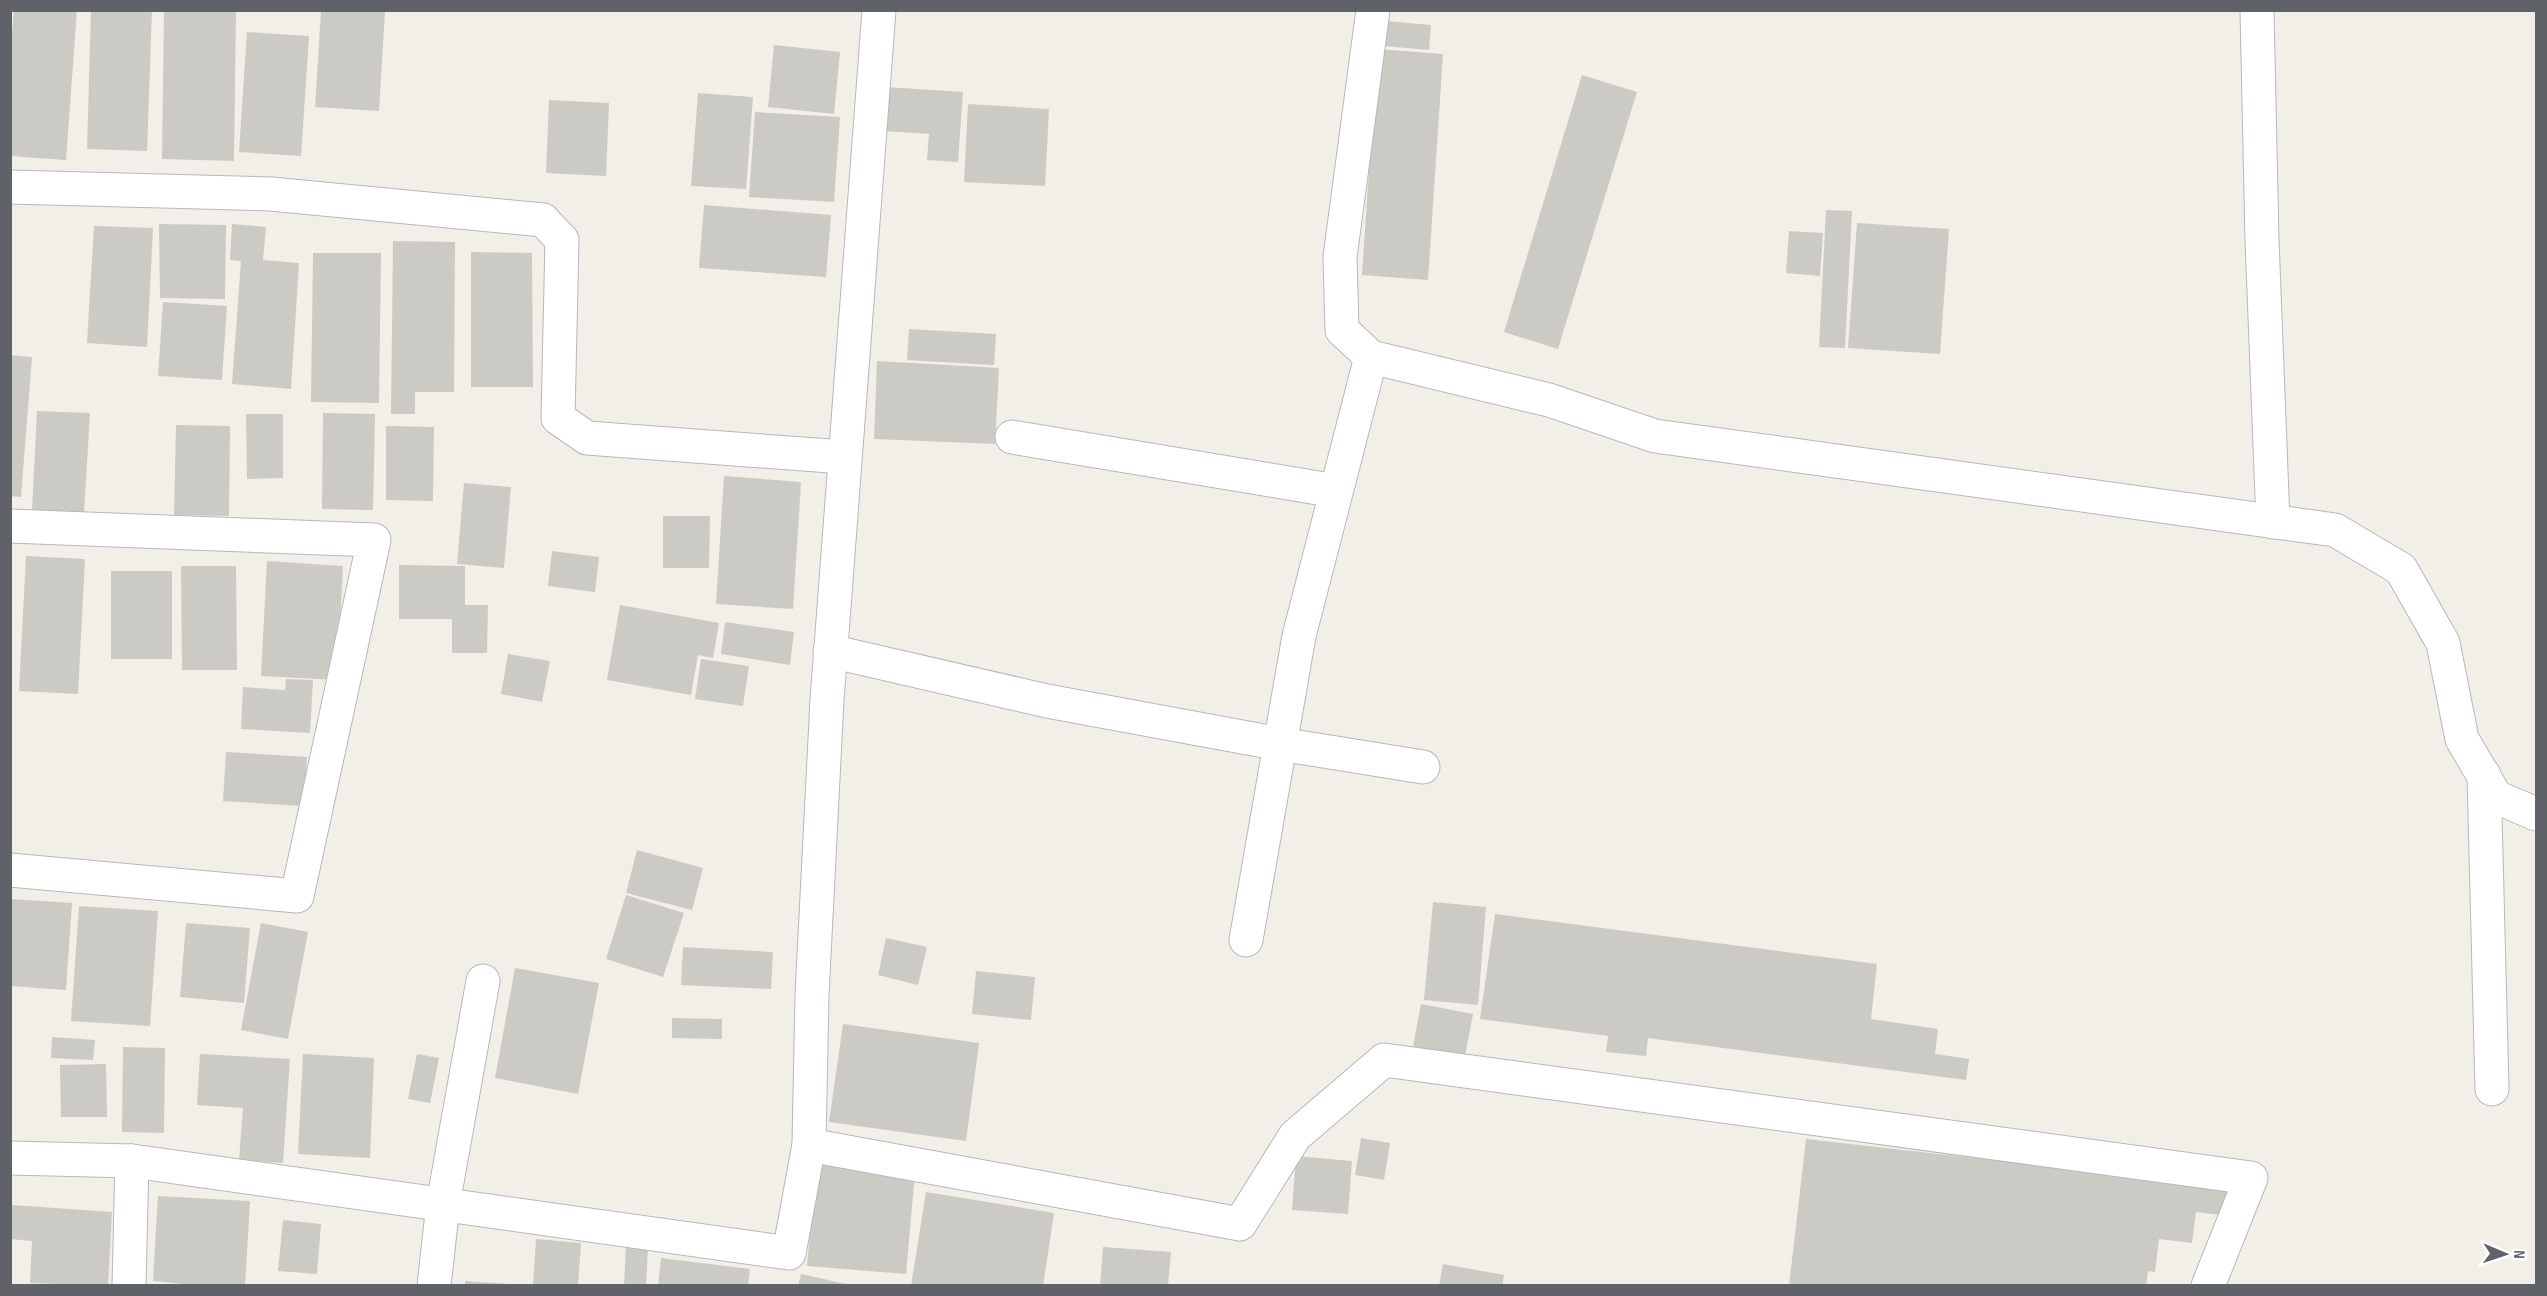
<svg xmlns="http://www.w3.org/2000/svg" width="2547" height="1296" viewBox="0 0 2547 1296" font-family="'Sofia Sans Condensed',sans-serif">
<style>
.building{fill:#cccac5}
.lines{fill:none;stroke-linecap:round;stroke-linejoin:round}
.minor-casing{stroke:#b5b8bc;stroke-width:35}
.minor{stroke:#fff;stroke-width:33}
</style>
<rect width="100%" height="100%" fill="#f1efe8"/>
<g class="building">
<polygon points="14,10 77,10 66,160 10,156 10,57"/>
<polygon points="91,10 152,10 147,151 87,149"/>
<polygon points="164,10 236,10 234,161 162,159"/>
<polygon points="321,10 385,10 379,111 315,107"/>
<polygon points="1386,21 1431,25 1429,50 1384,46"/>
<polygon points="247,32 309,36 301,156 239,152"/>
<polygon points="774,45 840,52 834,114 768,107"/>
<polygon points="1377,49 1443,54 1428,280 1362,275"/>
<polygon points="1582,75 1637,92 1558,349 1504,332"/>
<polygon points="886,87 963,92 958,162 927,160 929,134 883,131"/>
<polygon points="698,93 753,97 746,189 691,186"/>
<polygon points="549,100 609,103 606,176 546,173"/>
<polygon points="968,104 1049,109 1045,186 964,182"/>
<polygon points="755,112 840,117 834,202 749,197"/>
<polygon points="704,205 831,215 826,277 699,268"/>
<polygon points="1826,210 1852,211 1845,348 1819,347"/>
<polygon points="1857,223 1949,229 1940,354 1848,348"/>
<polygon points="159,224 226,225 225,299 160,298"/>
<polygon points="232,224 266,227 263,260 299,263 291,389 232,384 241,261 230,260"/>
<polygon points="94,226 153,228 147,347 87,343"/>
<polygon points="1789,231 1823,233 1820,276 1786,273"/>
<polygon points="393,241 455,242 454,392 415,392 415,414 391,414"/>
<polygon points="471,252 532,253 533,387 471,387"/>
<polygon points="313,253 381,253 379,403 311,402"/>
<polygon points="163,302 227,306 222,380 158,376"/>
<polygon points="909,329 996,334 994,365 907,360"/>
<polygon points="10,355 32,357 21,497 10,496"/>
<polygon points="877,361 999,368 995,444 874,439"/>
<polygon points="37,411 90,413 84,513 32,510"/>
<polygon points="323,413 375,414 373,510 322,509"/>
<polygon points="246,414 283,414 283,478 247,479"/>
<polygon points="176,425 230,426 229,516 174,515"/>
<polygon points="386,426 434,427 433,501 386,500"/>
<polygon points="724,476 801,482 793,609 716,604"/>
<polygon points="464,483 511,487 504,568 457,564"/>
<polygon points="663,516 710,516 709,568 663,568"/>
<polygon points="552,551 599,557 595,592 548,586"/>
<polygon points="26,556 85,559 78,694 19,691"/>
<polygon points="267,561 343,566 337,680 261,676"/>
<polygon points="399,565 465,566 465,605 488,605 487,653 452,653 452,619 399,619"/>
<polygon points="181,566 236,566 237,670 182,670"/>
<rect x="111" y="571" width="61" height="88"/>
<polygon points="620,605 719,623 713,658 698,655 691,695 607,680"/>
<polygon points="725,622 794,632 790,665 721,654"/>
<polygon points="508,654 550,661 542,702 501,694"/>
<polygon points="701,659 749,666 743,706 695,699"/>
<polygon points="286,679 313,680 310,733 241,729 243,687 285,690"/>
<polygon points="226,752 307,757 304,806 223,801"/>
<polygon points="637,850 703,868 692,910 626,893"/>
<polygon points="626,895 684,913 663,977 606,959"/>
<polygon points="10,899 72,903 66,990 10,986"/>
<polygon points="1433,902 1486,907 1478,1005 1424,1000"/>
<polygon points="79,906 158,911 150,1026 71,1021"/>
<polygon points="1495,914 1877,964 1871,1019 1938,1029 1935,1054 1969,1059 1966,1080 1648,1038 1646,1056 1606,1052 1608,1036 1480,1019"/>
<polygon points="186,923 250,928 244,1003 180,997"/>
<polygon points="261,923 308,932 288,1039 241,1030"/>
<polygon points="886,938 927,947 918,985 878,975"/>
<polygon points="683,947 773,952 771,989 681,985"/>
<polygon points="515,968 599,983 578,1094 495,1078"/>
<polygon points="976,971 1035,977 1031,1020 972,1014"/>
<polygon points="1421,1004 1473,1014 1465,1056 1413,1046"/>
<polygon points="672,1018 722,1019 722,1039 672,1038"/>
<polygon points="843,1024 979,1043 966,1141 829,1122"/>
<polygon points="52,1037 95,1040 93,1060 51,1058"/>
<polygon points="123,1047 165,1048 164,1133 122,1132"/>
<polygon points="200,1054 290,1059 283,1163 239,1160 243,1108 197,1105"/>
<polygon points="303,1054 374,1058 370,1158 298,1154"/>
<polygon points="417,1054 439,1058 430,1103 408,1099"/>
<polygon points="106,1064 107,1117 61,1117 60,1065"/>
<polygon points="1361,1138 1390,1143 1384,1180 1355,1175"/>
<polygon points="1806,1139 2231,1187 2228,1216 2196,1212 2192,1243 2159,1239 2155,1272 2148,1271 2146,1286 1789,1286"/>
<polygon points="1296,1156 1352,1161 1348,1214 1292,1210"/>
<polygon points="816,1165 915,1173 906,1274 807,1266"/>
<polygon points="926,1192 1054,1213 1043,1286 911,1286"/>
<polygon points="158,1196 250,1201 245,1286 203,1286 153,1281"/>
<polygon points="12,1205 112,1212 108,1286 30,1283 32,1241 10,1239"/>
<polygon points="283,1220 321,1224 317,1274 278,1271"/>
<polygon points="536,1239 581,1243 578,1286 533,1286"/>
<polygon points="626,1246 648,1248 646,1286 624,1286"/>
<polygon points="1103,1247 1171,1252 1168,1286 1100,1286"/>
<polygon points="661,1258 750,1269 748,1286 658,1286"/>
<polygon points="1443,1264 1504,1275 1502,1286 1439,1286"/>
<polygon points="801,1274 851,1285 851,1286 798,1286"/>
<polygon points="465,1281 509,1284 509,1286 465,1286"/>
</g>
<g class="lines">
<g class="minor-casing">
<g id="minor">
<polyline points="1373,10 1340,257 1342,330 1371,357 1549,400 1655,436 2335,530 2401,569 2443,643 2462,739 2496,797 2536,814"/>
<polyline points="2257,10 2262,240 2273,522"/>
<polyline points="10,187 271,194 543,220 562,240 558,418 587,438 844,457"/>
<polyline points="1012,437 1336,491"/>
<polyline points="10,526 374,540 297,896 10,870"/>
<polyline points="830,651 1047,701 1280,744 1423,767"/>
<polyline points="2484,775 2492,1089"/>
<polyline points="1246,940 1299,636 1371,357"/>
<polyline points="809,1145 1240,1224 1295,1136 1384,1060 2251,1178 2208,1286"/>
<polyline points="10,1158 132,1161 789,1253 809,1145 812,995 827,700 879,10"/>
<polyline points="129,1286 132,1161"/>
<polyline points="434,1286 443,1204 483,981"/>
</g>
</g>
<use href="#minor" class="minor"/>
</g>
<rect width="2547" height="1296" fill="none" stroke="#5f6368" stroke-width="24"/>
<g transform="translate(2505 1254) rotate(92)" stroke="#ffffff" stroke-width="4.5" paint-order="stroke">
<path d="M0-4.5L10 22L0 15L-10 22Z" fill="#5f6368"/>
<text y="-9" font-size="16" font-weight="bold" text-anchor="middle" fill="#5f6368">N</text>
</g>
</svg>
